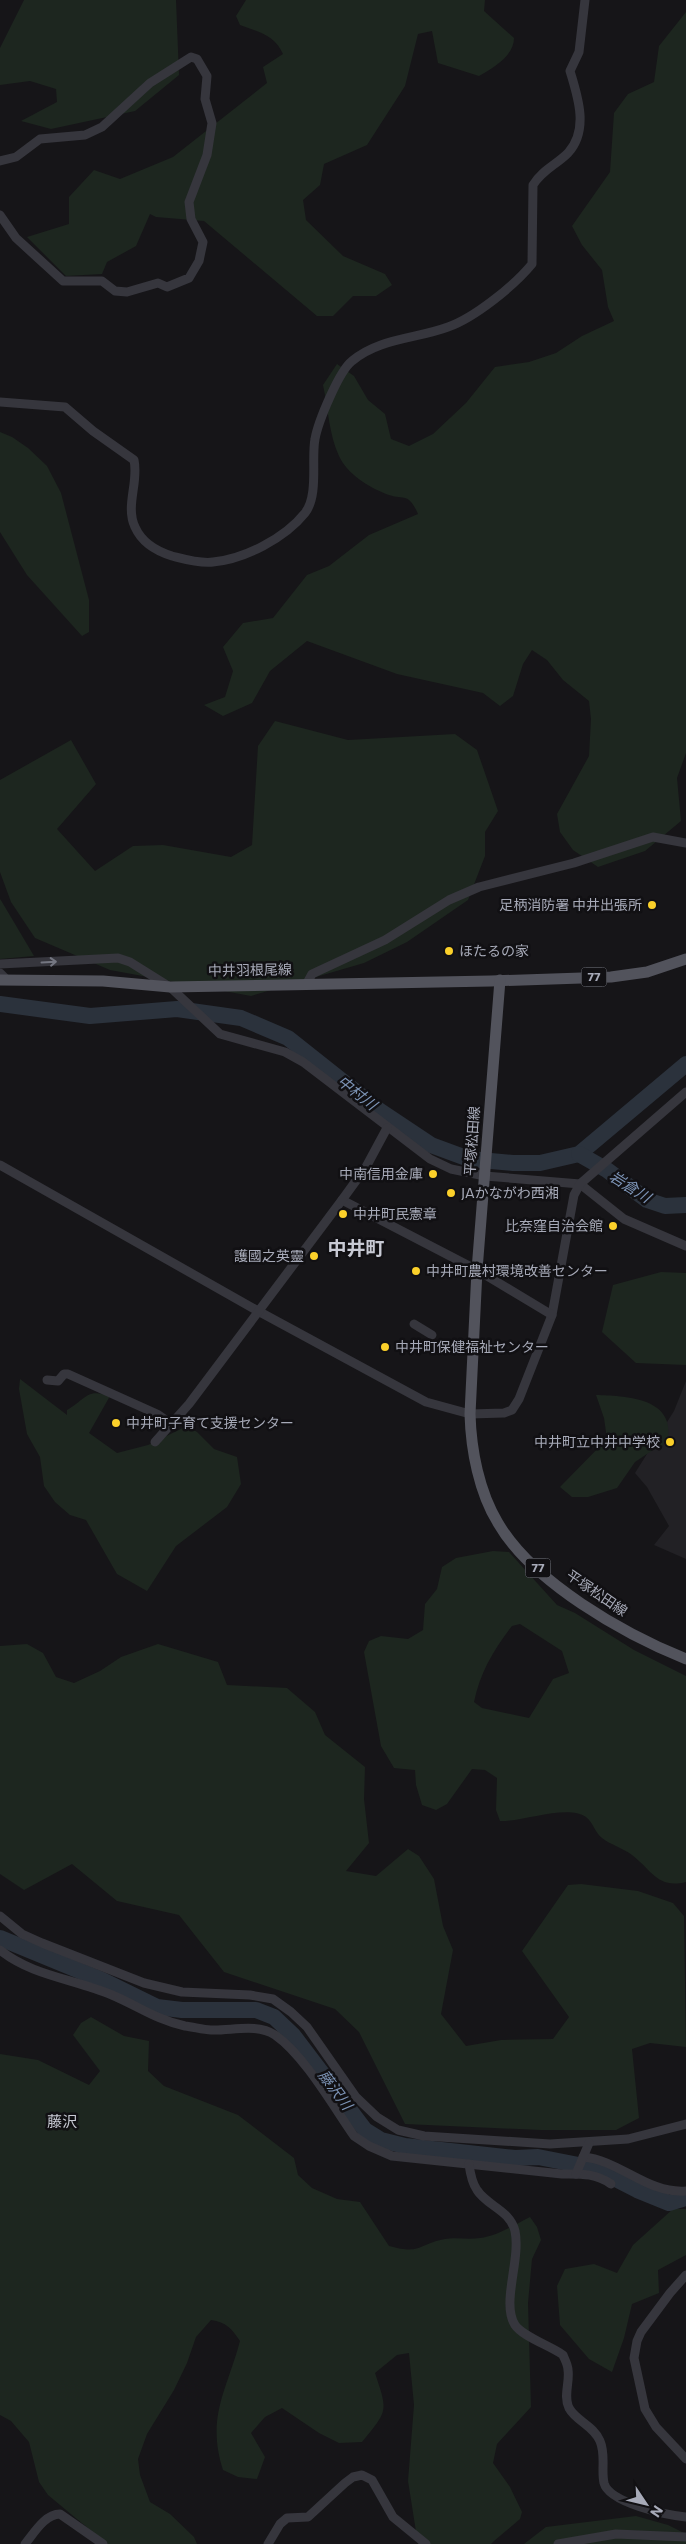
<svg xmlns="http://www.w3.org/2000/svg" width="686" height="2544" viewBox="0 0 686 2544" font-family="Commissioner,'Noto Sans JP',sans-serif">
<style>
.built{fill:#222125}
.green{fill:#1d261f;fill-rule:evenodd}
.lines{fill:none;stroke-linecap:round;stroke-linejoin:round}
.river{stroke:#2b323c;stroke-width:16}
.minor{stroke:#36363d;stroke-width:9}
.major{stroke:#52535c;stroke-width:11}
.oneway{stroke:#747681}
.poi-dot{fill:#fbd02a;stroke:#111013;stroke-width:2}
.labels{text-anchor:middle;stroke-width:5;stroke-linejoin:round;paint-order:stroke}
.shield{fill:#111013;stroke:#7a7c86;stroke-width:1}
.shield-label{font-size:12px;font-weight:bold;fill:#a7aab8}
.poi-label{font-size:14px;fill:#a7aab8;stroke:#111013;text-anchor:start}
.street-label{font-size:14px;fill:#a7aab8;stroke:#111013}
.water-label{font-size:15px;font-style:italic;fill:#7c93b5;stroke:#111013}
.neighbourhood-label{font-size:15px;fill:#c8cad4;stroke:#111013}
.district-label{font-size:19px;font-weight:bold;fill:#c8cad4;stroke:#111013}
</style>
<rect width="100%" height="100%" fill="#161518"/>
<polygon class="built" points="686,1381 686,1559 654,1545 669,1526 647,1487 635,1473 674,1411"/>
<g class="green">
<polygon points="24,0 176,0 179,75 135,111 51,129 21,121 57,102 56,89 30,81 0,85 0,48"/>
<path d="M246,0H485L484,11L514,38C514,56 493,68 479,76L438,63L432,31L418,34L405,86L367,145L324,164L320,185L303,200L306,220L343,256L385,274L392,285L376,296H353L333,316H317L204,221L156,217L150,214L136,246L107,262L102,274L66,276L27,237L69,224V197L94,170L120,179L173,157L267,83L263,67L283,54C275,35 259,32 240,25L236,16Z"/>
<path d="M686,12V753L677,778L681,821L645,851L598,867L573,850L560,832L557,814L589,756L591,719L589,701L563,680L547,660L532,650L523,664L513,696L500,706L483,693L397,674L307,641L270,671L252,703L223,716L204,705L225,697L233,671L223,647L243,623L273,618L307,575L329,566L369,535L418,514C408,491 404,501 386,494C369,487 347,474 339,456C329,435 328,407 323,385L337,364L354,376L368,400L385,414L391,439L409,446L433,434L466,403L495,367L529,362L556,353L582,336L614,321L608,307L602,270L582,245L572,226L610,172L614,113L628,94L654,82L659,46Z"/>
<polygon points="0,432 12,437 28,448 47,466 61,493 89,600 89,632 82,636 27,575 0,532"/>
<polygon points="275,721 348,740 455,734 477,750 498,811 485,832 485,856 468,900 407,942 364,963 251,996 110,970 35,938 11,902 0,872 0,780 71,740 96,784 57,829 95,871 133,846 163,845 231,857 252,845 258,746"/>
<polygon points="0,899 2,902 34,956 0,959"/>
<polygon points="661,1272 686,1273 686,1365 636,1363 602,1332 613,1285"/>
<path d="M20,1379L67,1415V1410C87,1398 87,1388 110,1396L89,1433L117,1453L148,1445L187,1426L197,1432L214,1449L237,1457L241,1484L227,1507L176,1546L147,1591L117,1574L86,1520L70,1515L55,1502L44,1486L40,1457L27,1434L19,1389Z"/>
<path d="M596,1395C624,1396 674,1397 668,1438L664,1440L663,1446L653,1450L635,1462L617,1488L588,1497H572L560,1487L607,1439L604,1418Z"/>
<path d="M493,1551L509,1552L557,1605L575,1613L634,1650L686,1676V1882C657,1889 652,1870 632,1855C623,1848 611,1845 602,1838C595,1833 593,1822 586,1817C567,1804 523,1822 500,1821L496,1810L497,1778L485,1770L472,1769L447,1804L436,1810L422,1805L416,1785L415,1770L394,1768L381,1746L364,1652L369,1641L381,1636L408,1639L423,1630L425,1604L437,1589L442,1567L456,1558ZM520,1624L562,1651L569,1673L553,1679L529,1718L482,1708L474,1702C480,1673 494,1649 512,1626Z"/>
<polygon points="27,1644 43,1653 56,1677 74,1683 100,1671 121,1657 158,1644 218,1662 227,1685 287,1688 315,1712 325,1735 365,1767 364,1799 369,1843 346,1871 376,1876 408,1849 419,1856 434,1879 443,1926 453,1950 441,2014 466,2046 501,2040 553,2039 569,2017 522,1951 568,1885 581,1884 638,1891 673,1903 684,1916 686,2047 650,2043 632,2049 639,2118 616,2130 541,2130 405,2124 359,2032 335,2009 224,1972 179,1915 117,1901 72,1864 24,1890 0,1874 0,1646"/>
<path d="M91,2017L124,2036L149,2041L148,2071L164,2086L238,2115L294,2158L298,2175L312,2188L337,2199L360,2202L389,2246C422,2255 418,2244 445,2239C456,2237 468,2240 480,2238C497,2236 514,2225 530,2217L537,2227L541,2240L532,2259L528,2303L531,2407L497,2444L493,2463L510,2487L522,2512L520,2519L494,2541L491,2544H418L408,2481L414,2405L409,2353L397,2355L375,2373C388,2412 388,2410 362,2442L339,2443L319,2433L282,2408L265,2417L251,2433L265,2457L257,2479L238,2477L223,2470C206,2417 227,2390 240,2341C232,2329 226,2322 211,2320L196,2337L187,2363L174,2390L147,2434L138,2459L140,2475L150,2502L170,2514L194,2537L197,2544H107L48,2495L39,2482L29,2442L11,2421L0,2415V2054L38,2060L89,2085L100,2071L73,2035L81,2023Z"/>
<polygon points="673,2209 686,2209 686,2255 658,2270 659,2293 632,2304 624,2338 612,2372 589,2359 560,2325 557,2286 565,2269 594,2264 617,2273 633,2245"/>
<polygon points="636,2516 668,2525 686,2534 686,2544 524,2544 546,2527"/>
</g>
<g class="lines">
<g class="river">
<polyline points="0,1004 90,1016 177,1009 241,1018 288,1038 380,1111 431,1145 469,1159 513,1163 540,1163 579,1154 686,1064"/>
<polyline points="579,1154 607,1170 647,1200 665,1206 686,1205"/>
<polyline points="0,1938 102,1980 157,2007 182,2010 256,2010 274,2017 293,2035 365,2130 381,2140 405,2146 515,2158 538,2157 594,2168 637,2190 669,2203 686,2198"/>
</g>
<g class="minor">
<polyline points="0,161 16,157 40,139 85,135 102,127 150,83 191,57 197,59 207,76 205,99 212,123 207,155 189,202 191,219 203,242 199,261 189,278 167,287 158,283 127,292 115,291 102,281 63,281 16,238 0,215"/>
<path d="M0,402L65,407L93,431L134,460C139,482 125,506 135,527C142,543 156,551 172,556C184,559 201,564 213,562C245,559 285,538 305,513C319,495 311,459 315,439C318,422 339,371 352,361C379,338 416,339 448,327C474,318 514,286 532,264L533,185C542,170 556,165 568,153C589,130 578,97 570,71L579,52L585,0"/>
<polyline points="0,964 118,958 130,962 170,987 220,1034 285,1052 303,1062 430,1159 451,1169 485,1176 580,1184 624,1219 686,1246"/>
<polyline points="0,973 7,980"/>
<polyline points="306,985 312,974 385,940 449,900 479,887 574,863 653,837 686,843"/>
<polyline points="0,1165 258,1311 426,1402 470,1414 504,1413 512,1410 519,1399 552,1315 574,1195 580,1184 686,1092"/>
<polyline points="342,1200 477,1270 552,1315"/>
<polyline points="414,1324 432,1335"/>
<polyline points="47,1380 58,1381 64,1374 68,1374 157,1414 170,1423"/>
<polyline points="155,1442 189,1404 342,1200 366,1167 387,1128"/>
<polyline points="0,1916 22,1934 42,1943 144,1983 182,1992 250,1995 273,1999 291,2012 307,2027 356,2097 377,2117 398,2130 424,2136 550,2144 628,2139 686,2124"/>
<path d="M0,1950C32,1976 75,1979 112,1995C138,2006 157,2020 185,2026C194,2027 203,2030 211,2030C231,2031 257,2023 275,2035C304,2055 333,2106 354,2136L369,2146L392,2156L562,2174C581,2174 595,2173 611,2184"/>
<path d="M583,2157C620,2160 647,2194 686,2191"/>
<path d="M469,2164C470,2172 472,2183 477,2190C487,2206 510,2210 515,2231C521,2260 501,2303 515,2325C523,2337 551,2346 563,2355C565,2360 568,2365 568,2370C570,2382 563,2396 569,2408C576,2421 594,2426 600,2441C606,2455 601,2469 604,2483C609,2503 667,2515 686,2517"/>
<polyline points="576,2174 589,2143"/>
<polyline points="686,2275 670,2293 641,2332 637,2341 634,2358 645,2409 656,2427 686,2459"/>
<path d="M25,2544C34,2533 45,2514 60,2514L103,2544"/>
<polyline points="268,2544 280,2524 287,2518 308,2517 345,2483 353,2477 362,2475 372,2480 393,2517 426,2544"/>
<polyline points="558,2544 616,2534 686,2537"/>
</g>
<g class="major">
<polyline points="0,980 103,981 170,987 491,981 611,977 647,972 686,959"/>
<path d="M500,980L477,1270L470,1414C471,1450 479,1492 498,1523C532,1582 624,1634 686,1659"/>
</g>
</g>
<defs><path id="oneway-shaft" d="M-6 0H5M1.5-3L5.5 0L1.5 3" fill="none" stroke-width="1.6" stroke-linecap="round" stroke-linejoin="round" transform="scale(1.25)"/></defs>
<use class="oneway" href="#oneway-shaft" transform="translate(49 962) rotate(-3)"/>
<g class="poi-dot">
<circle cx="652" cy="905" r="5"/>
<circle cx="449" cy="951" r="5"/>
<circle cx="433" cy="1174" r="5"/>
<circle cx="451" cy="1193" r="5"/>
<circle cx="343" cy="1214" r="5"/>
<circle cx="613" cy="1226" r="5"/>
<circle cx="314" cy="1256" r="5"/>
<circle cx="416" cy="1271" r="5"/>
<circle cx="385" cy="1347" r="5"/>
<circle cx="116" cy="1423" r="5"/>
<circle cx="670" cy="1442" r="5"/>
</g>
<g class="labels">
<g class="shield">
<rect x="581.5" y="967.5" width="25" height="19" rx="4"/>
<rect x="525.5" y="1558.5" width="25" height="19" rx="4"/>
</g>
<g class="shield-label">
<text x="594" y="981">77</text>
<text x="538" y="1572">77</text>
</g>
<g class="poi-label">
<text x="642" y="910" text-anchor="end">足柄消防署 中井出張所</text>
<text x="459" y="956">ほたるの家</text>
<text x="423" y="1179" text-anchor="end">中南信用金庫</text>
<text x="461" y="1198">JAかながわ西湘</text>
<text x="353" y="1219">中井町民憲章</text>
<text x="603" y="1231" text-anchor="end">比奈窪自治会館</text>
<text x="304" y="1261" text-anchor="end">護國之英靈</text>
<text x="426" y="1276">中井町農村環境改善センター</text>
<text x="395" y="1352">中井町保健福祉センター</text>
<text x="126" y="1428">中井町子育て支援センター</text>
<text x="660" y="1447" text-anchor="end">中井町立中井中学校</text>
</g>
<g class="street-label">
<text transform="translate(250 970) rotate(-1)" y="5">中井羽根尾線</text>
<text transform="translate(472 1141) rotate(-86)" y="5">平塚松田線</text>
<text transform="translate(597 1593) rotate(34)" y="5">平塚松田線</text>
</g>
<g class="water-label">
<text transform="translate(357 1093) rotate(38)" y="5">中村川</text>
<text transform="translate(630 1187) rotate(32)" y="5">岩倉川</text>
<text transform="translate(335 2090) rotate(53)" y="5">藤沢川</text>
</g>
<g class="neighbourhood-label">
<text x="62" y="2127">藤沢</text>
</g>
<g class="district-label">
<text x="356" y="1255">中井町</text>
</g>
</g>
<g transform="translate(646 2504) rotate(125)" stroke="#111013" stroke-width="4" paint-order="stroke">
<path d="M0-4L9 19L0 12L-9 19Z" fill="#a7aab8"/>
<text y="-8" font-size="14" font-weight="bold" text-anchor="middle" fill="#a7aab8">N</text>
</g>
</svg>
